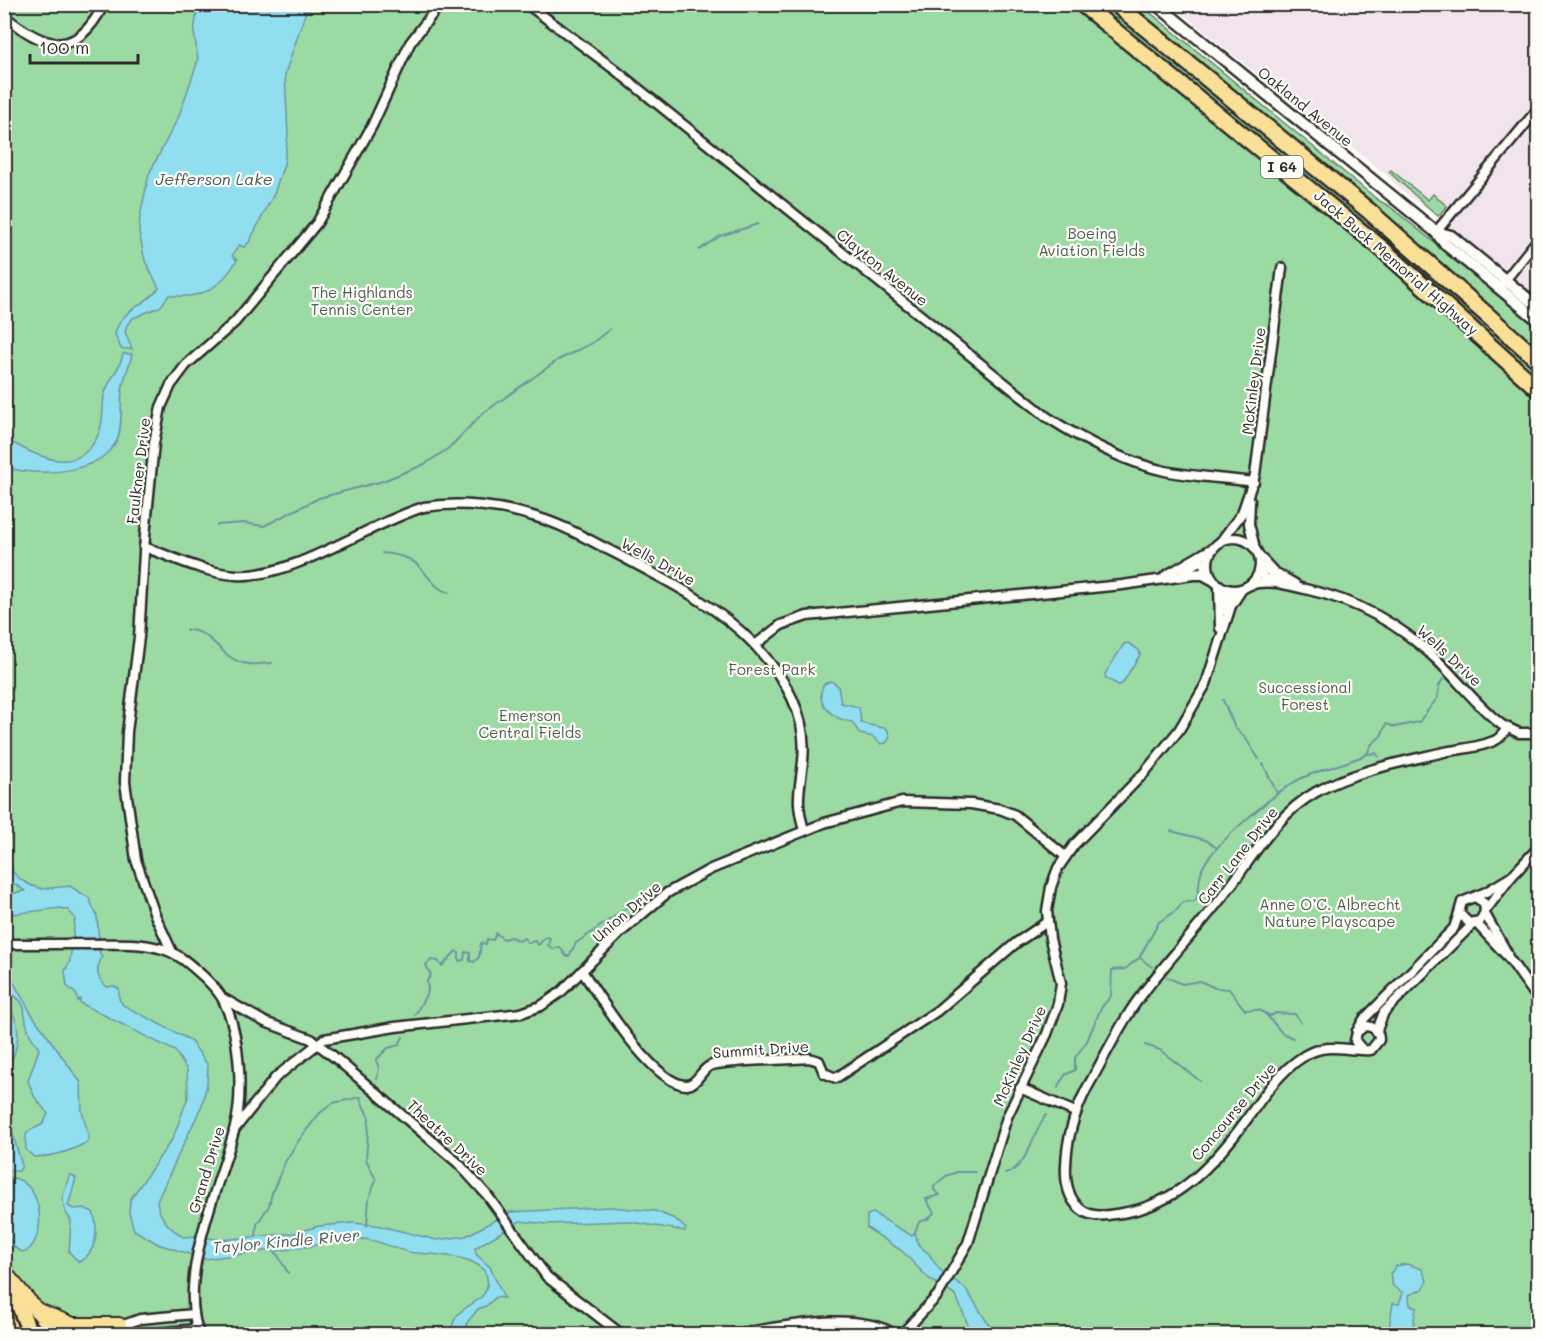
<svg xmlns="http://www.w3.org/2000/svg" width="1543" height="1339" viewBox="0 0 1543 1339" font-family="Mali,sans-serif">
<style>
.built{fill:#f2e4ec}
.green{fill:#9cdaa3;stroke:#648267;stroke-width:1.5}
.water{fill:#90deef;stroke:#6896a1;stroke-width:1.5}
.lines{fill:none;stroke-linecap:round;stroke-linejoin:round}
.stream{stroke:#6896a1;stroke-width:2}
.pedestrian-casing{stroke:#2b2b2b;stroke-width:10}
.minor-casing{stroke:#2b2b2b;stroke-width:13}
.tertiary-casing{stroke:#2b2b2b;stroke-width:15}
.primary-casing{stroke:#2b2b2b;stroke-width:18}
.motorway-casing{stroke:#2b2b2b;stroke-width:20}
.pedestrian{stroke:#fdfcf7;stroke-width:6}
.minor{stroke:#fdfcf7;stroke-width:8}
.tertiary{stroke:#fdfcf7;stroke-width:10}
.primary{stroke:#fadf96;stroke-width:14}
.motorway{stroke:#fadf96;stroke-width:15}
.labels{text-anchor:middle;stroke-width:4.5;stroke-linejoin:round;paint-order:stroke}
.shield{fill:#fdfcf7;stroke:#6a6a68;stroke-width:1.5}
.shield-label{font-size:14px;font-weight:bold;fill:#2b2b2b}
.street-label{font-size:15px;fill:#2b2b2b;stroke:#fdfcf7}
.park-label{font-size:15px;fill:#4d604f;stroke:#fdfcf7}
.water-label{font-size:16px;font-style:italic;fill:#44585c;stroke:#fdfcf7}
</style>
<rect width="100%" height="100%" fill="#fdfcf7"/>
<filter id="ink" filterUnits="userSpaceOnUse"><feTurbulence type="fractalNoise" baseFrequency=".0167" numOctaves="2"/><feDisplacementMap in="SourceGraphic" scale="12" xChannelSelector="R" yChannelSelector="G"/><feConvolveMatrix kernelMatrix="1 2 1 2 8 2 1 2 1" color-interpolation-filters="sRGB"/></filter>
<g filter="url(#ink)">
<polygon class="built" points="1172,5 1538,5 1538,298 1498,270 1453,229 1400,189 1390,178 1335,133 1316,122"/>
<g class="green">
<polygon points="14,5 1141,5 1378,200 1389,206 1538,326 1538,1334 5,1334 4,18"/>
<polygon points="1391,170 1428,200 1433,194 1447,206 1438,216 1389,172"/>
</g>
<g class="water">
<path d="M198,5H308L285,74L288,135L284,164L274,194L249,242L244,247L239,245L232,256L237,260C222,287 201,301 169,295L160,307L133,318L127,325L125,332L132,349H121L115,334C121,308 145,307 159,288L145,261L139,232L140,216L149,174L179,116L198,60L194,32Z"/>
<path d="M123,354H132C130,365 125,375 123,385C119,402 124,425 117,440C100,475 36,477 5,467V439C34,454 76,479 97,437C104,425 102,409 104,396C107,381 120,370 123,354Z"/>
<polygon points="1128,643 1139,650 1140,655 1122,684 1118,685 1106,678 1105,674 1124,644"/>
<path d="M831,681L838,686L841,703L859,707L861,723L887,729L890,737L886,743L881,744L873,737L860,734L852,722C835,720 813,704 824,684Z"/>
<path d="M4,864L21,880L30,885L42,889L70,886L89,898L97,916L100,954L102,956C96,971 95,976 107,987L114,986L119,989V999L123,1005L190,1040L208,1065L207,1084L202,1105L157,1201C159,1219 169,1227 183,1237L196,1236L221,1240L295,1233L319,1226L352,1223L376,1225L437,1240L466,1236L510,1212L610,1207L655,1211L675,1219L686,1229L685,1231L626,1221L547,1224L520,1221L475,1248L476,1254L490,1267L504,1298L496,1297L486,1306L478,1309L466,1324L468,1334H452C451,1303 483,1308 487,1286C493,1254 435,1255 416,1253C398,1252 382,1240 363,1239C335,1239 308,1249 280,1250L277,1251V1255L273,1251H265L205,1259L158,1244L134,1230L129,1213L130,1200L173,1138L188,1097L187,1070L175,1051L80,1003V999L78,1001L76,994L67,986L65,971L70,961L75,918L68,910L60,908L5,915V890L15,893L25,891L5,878Z"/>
<path d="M5,972L10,976L31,1013L81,1083L82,1111L89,1138L86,1143C69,1152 54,1157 34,1157L26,1150C24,1128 27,1133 43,1124L48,1114L34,1096L28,1081L39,1049C36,1043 31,1038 29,1032C19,1007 34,1008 5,989Z"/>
<path d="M5,1003C25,1024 19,1050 5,1072Z"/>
<polygon points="4,1084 10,1124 22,1166 19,1171 5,1171"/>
<path d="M70,1174L76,1178L68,1206L73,1209L84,1208L93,1212C99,1229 97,1253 79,1262L69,1252L71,1220L66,1213L62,1198Z"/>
<path d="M5,1178C40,1173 51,1233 26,1252C0,1253 4,1197 5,1178Z"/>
<polygon points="873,1213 912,1236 915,1232 918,1244 929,1254 939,1269 966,1289 995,1334 972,1334 956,1296 928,1278 902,1251 867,1228 867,1215"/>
<polygon points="1407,1264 1422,1269 1427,1281 1423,1289 1409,1295 1410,1305 1416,1307 1412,1334 1388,1334 1393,1303 1399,1304 1403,1293 1393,1286 1390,1274 1396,1266"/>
</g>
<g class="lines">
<g class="stream">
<polyline points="699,250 720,236 758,224"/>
<polyline points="217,525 243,523 264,526 319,498 383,481 425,464 449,448 482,414 558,360 592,343 610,329"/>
<path d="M382,553C392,554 400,555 409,559C424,565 432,590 449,592"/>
<path d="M186,630C212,629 219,657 243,663C252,666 263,663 272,663"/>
<polyline points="1223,700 1235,728 1244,736 1259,759"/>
<polyline points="1367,754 1376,753 1379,757"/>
<polyline points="1263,764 1277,793"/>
<polyline points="1171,831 1206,840 1217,848"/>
<polyline points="1140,958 1152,967"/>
<polyline points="1167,977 1182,984 1200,981 1215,988 1229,989 1245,1010 1259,1010 1270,1016 1276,1013 1295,1014 1301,1023"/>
<polyline points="1265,1013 1282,1033 1293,1038"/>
<polyline points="415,1015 428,991 427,981 431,975 426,965 431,960 438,961 442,966 456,951 459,953 459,961 464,960 465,952 470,953 470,961 474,962 479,957 481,943 486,944 487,939 493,940 496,933 503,939 511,937 519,941 524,938 528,943 535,941 538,945 546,937 550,938 548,945 553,949 560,947 566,956 569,956 576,943 634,903"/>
<polyline points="1145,1045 1160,1050 1200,1081"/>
<polyline points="377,1079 379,1068 376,1060 388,1048 399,1045 403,1037"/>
<path d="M1058,1088L1065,1075L1075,1070V1058L1087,1041L1101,1008L1111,996L1112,970L1125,969L1139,958L1159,922L1177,910L1183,902L1194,901L1197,898C1200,888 1198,877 1203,867C1213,845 1280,788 1302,778C1323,768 1347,764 1367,754L1371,745L1381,736L1386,724L1395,727L1419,722L1438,697L1439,686L1443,679"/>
<polyline points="360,1099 369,1118 366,1159 376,1180 369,1199 367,1226"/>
<path d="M1005,1174C1028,1168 1033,1131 1046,1115"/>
<polyline points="915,1232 919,1222 928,1219 934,1213 926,1199 940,1195 934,1190 934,1186 946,1176 957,1172 975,1172"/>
<polyline points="256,1237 257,1224 269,1206 272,1193 285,1162 299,1140 319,1114 333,1103 361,1097"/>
<polyline points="276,1252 288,1273"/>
</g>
<g class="pedestrian-casing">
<g id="pedestrian">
<polygon points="1203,561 1204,571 1182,572 1183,570"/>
<polygon points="1264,568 1265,568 1277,580 1263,577"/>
<polygon points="1225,594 1233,595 1224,611"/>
</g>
</g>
<g class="minor-casing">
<g id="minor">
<path d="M527,4L614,69L1047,417C1083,440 1123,462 1165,471C1195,477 1224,478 1254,482"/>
<path d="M4,16C47,50 76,59 104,4"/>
<polyline points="1436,232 1538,109"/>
<polyline points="1503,283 1538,239"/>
<polyline points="1250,501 1249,524 1254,544"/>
<circle cx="1234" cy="564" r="26"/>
<polyline points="1222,540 1242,513 1255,475 1282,268"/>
<path d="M144,547C173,557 204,573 236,575C293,579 367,524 424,507C460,501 501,506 536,517C564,525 589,540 615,553C664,579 716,604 755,645L781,625L807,616L1122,585L1193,575H1203L1214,581"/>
<polyline points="1260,557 1274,572 1295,584"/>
<polyline points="1165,576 1211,549"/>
<polyline points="1219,585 1220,628"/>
<path d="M1250,585C1268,579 1287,585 1305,589C1355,600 1400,624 1437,660C1459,681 1478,707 1502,725L1519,733H1538"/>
<path d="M755,645C785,679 808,714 803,761C800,791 795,799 804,830"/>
<polyline points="1475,897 1484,903 1485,912 1480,921 1469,923 1459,913 1462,902 1486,892 1511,877"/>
<polyline points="1485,911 1511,877 1538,848"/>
<polyline points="1485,914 1507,953"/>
<polyline points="1476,923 1508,957 1538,999"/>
<path d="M4,944C33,944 62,944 91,944C113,944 137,942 159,948C177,952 191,965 204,977C211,984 220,992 224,1002C240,1034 244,1096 234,1131C219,1188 177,1276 199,1334"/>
<polyline points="172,952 155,915 136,860 125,782 127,732 139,637 145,536 154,443 161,407 171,385 186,365 235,322 317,223 372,126 410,43 440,4"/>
<path d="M582,971C599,996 654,1086 687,1085C698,1084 701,1068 712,1065C742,1059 778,1061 809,1058L819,1061L824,1073L836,1078L937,1011L1016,943L1047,922"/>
<polyline points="224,999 265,1022 311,1039 333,1056 458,1163 487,1195 547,1277 621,1334"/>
<polyline points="1377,1030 1384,1012 1474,923"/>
<polyline points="1357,1031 1364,1019 1454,928 1459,913"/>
<path d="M1362,1049L1355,1041L1357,1032L1365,1026C1374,1026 1379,1031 1379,1040L1371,1050C1347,1052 1328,1041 1304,1056C1280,1071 1263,1096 1247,1119C1215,1163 1177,1205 1122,1213C1109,1215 1096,1218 1085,1212C1068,1202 1065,1183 1066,1165C1067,1136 1074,1113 1087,1088C1103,1060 1117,1030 1135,1004C1162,966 1195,932 1223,896C1252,859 1274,816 1316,792C1354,771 1401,762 1444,752C1459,749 1477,748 1491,742C1499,740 1503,734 1507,728"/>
<polyline points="1020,1088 1075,1112"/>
<polyline points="234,1130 276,1077 324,1039 395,1027 521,1013 541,1006 561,992 620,933 667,893 711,869 824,823 902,802 971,804 1000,809 1015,815 1065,856"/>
<polyline points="98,1334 140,1319 194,1314"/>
<polyline points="147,1334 197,1329"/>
<path d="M733,1334C781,1328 852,1309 895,1334"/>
<polyline points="902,1334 938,1295 968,1243 1007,1117 1047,1034 1058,1004 1061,983 1050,939 1047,911 1051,887 1058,868 1074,845 1145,772 1179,730 1206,684 1231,606 1242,589"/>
</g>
</g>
<g class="tertiary-casing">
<g id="tertiary">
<polyline points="1156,4 1436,232 1445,244 1538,320"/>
<polyline points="1436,232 1451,236 1538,307"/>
</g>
</g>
<g class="primary-casing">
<g id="primary">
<polyline points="4,7 7,4"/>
<polyline points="4,1272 57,1334"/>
<polyline points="14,1292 30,1334"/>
<polyline points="36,1310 73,1325 119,1325"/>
<polyline points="4,1312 12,1334"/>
</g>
</g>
<g class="motorway-casing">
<g id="motorway">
<polyline points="1082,4 1380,247 1538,389"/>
<polyline points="1116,4 1369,211 1538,360"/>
</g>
</g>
<use href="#pedestrian" class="pedestrian"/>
<use href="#minor" class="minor"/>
<use href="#tertiary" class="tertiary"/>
<use href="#primary" class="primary"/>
<use href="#motorway" class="motorway"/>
</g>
</g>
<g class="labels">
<rect class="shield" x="1261" y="156" width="42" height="22" rx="4.5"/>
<g class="shield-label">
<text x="1282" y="172">I 64</text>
</g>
<g class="street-label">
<text transform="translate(1305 107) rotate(39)" y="5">Oakland Avenue</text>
<text transform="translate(1396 263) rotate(41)" y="5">Jack Buck Memorial Highway</text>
<text transform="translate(882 268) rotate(39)" y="5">Clayton Avenue</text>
<text transform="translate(1254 381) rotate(-83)" y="5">McKinley Drive</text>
<text transform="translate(139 471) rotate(-83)" y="5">Faulkner Drive</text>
<text transform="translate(658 562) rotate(29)" y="5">Wells Drive</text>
<text transform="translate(1449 656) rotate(43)" y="5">Wells Drive</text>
<text transform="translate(1238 856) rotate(-52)" y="5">Carr Lane Drive</text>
<text transform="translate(627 912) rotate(-41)" y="5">Union Drive</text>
<text transform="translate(761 1050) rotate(-4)" y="5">Summit Drive</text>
<text transform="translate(1020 1056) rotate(-66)" y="5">McKinley Drive</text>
<text transform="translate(1234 1112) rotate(-50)" y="5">Concourse Drive</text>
<text transform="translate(447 1138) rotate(43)" y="5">Theatre Drive</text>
<text transform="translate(207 1170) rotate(-73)" y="5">Grand Drive</text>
</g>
<g class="park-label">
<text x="1092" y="239">Boeing<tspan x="1092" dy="17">Aviation Fields</tspan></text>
<text x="362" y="298">The Highlands<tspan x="362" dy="17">Tennis Center</tspan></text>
<text x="772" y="675">Forest Park</text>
<text x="1305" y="693">Successional<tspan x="1305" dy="17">Forest</tspan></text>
<text x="530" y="721">Emerson<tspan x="530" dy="17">Central Fields</tspan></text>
<text x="1330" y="910">Anne O’C. Albrecht<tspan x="1330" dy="17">Nature Playscape</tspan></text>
</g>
<g class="water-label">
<text x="214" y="185">Jefferson Lake</text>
<text transform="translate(286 1241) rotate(-5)" y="6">Taylor Kindle River</text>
</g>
</g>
<rect width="1543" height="1339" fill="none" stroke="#fdfcf7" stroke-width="24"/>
<rect x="12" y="12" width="1519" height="1315" fill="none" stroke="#2b2b2b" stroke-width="2" filter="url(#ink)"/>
<path d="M30 54v9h108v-9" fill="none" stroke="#2b2b2b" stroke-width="3"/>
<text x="39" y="54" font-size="18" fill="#2b2b2b" stroke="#fdfcf7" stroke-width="4.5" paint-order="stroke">100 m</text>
</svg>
